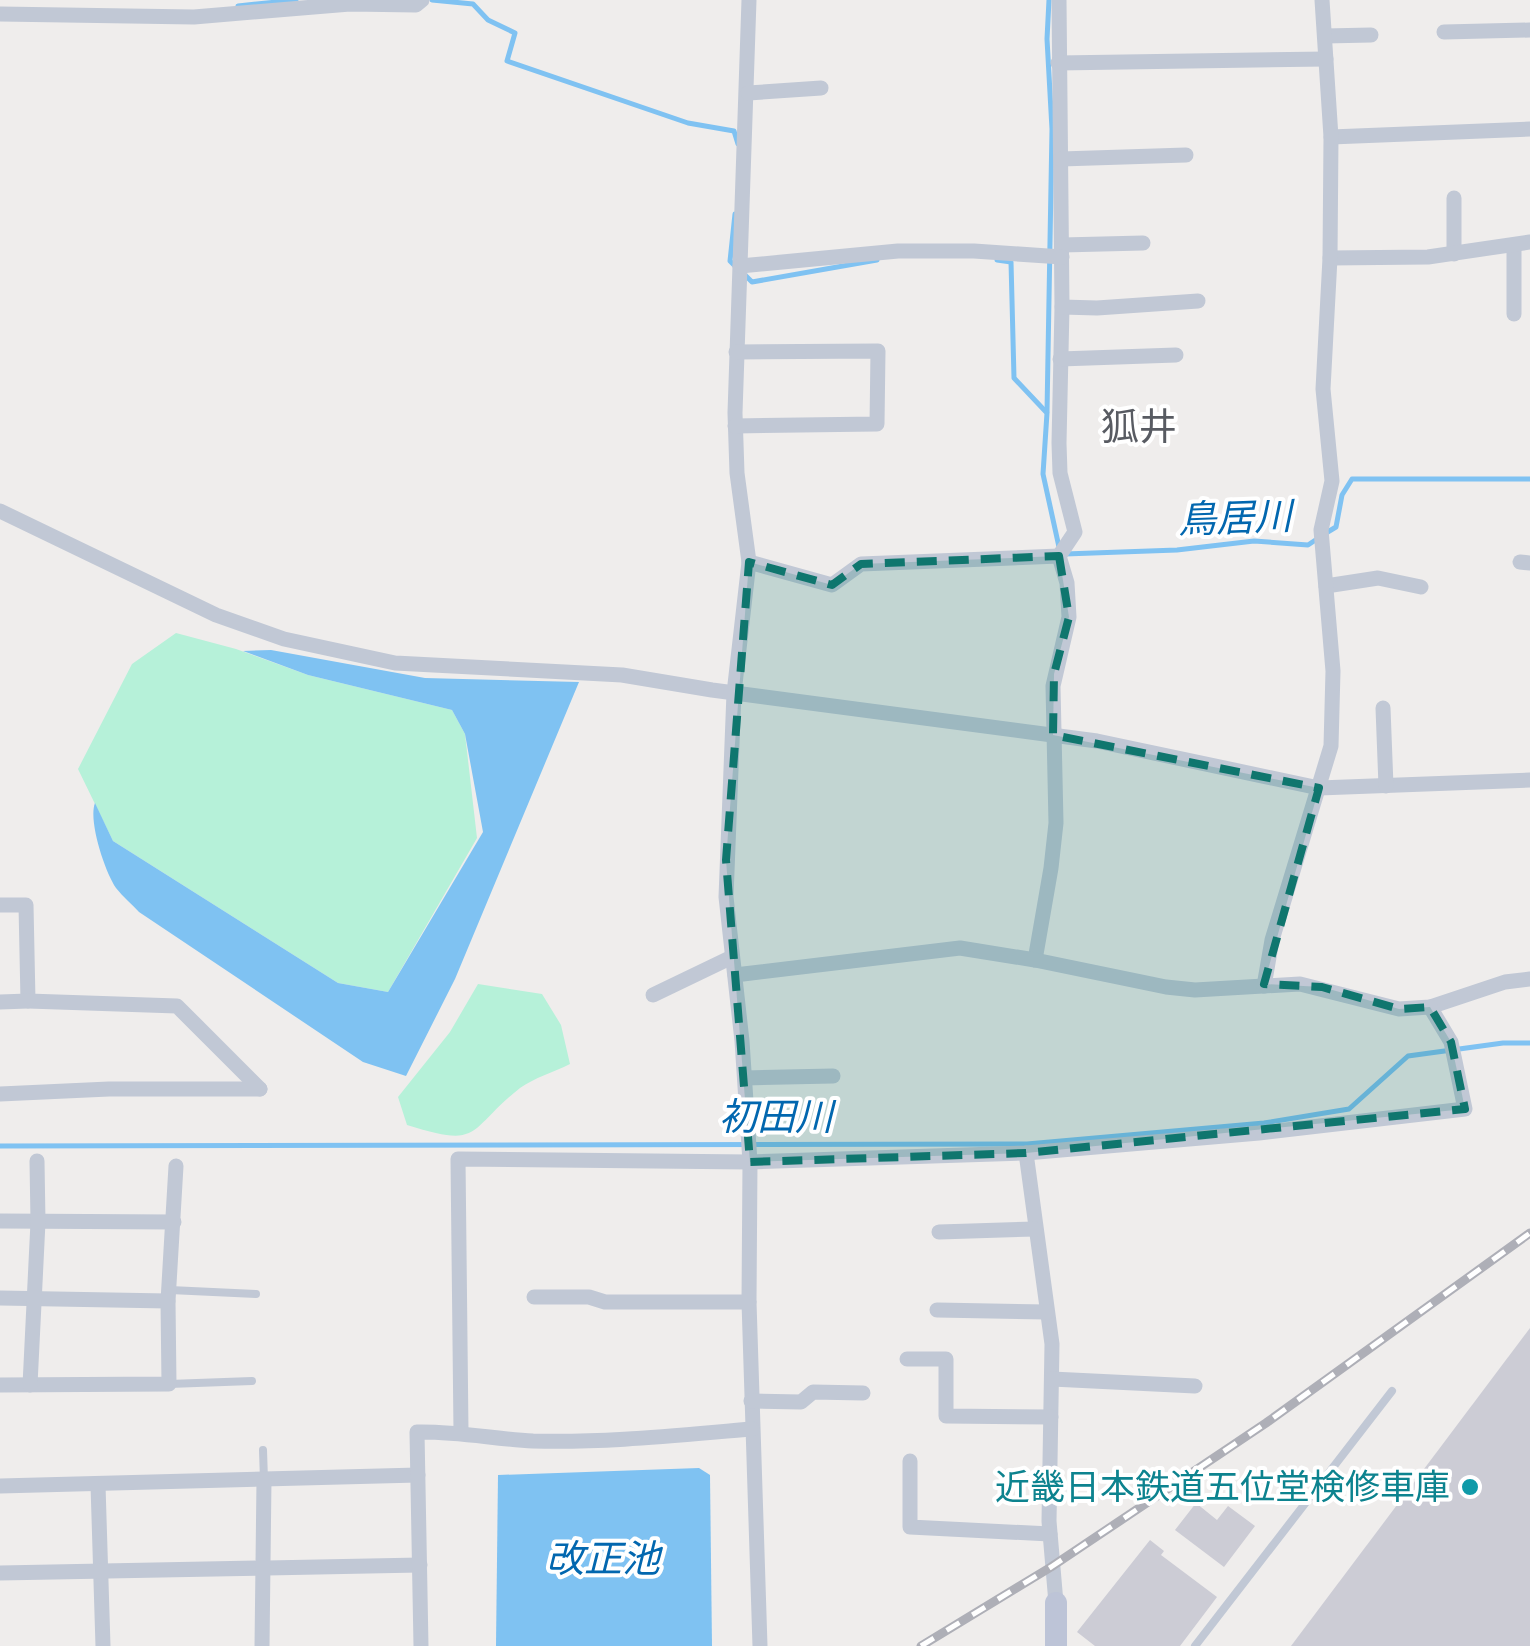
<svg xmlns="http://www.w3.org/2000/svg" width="1530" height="1646" viewBox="0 0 1530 1646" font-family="Signika,'Noto Sans JP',sans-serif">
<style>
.green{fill:#b6f1d9}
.water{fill:#7fc2f2}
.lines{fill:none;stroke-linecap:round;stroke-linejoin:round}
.stream{stroke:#7fc2f2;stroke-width:5}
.building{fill:#ccccd5}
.lane{stroke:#c1c8d5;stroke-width:8}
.street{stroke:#c1c8d5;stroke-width:15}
.secondary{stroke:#bdc4d7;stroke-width:22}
.rail-casing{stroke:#aeafb7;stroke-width:9}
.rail{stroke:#fff;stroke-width:5;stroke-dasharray:15;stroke-linecap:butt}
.marked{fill:#0f766e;fill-opacity:0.2;stroke:#0f766e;stroke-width:8;stroke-dasharray:20 12;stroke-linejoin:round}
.culture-dot{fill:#0f9aa8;stroke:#fff;stroke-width:4}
.labels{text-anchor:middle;stroke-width:8;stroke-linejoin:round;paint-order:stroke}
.culture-label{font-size:35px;fill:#0d838f;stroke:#fff;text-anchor:end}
.neighbourhood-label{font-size:38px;fill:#585b62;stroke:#fff}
.water-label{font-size:38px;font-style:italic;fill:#0267af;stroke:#fff}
</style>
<rect width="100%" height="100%" fill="#efedec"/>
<g class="green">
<polygon points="176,633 236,649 308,675 452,710 465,734 477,838 388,992 338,983 113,841 78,769 132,664"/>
<path d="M478,984L542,994L561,1025L570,1064C554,1072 534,1078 520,1088C466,1131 483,1149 407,1125L398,1097L450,1032Z"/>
</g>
<g class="water">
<path d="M271,650L425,678L579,682L455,979L406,1076L363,1062L139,912C132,904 123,897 116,888C105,872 88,821 95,803L113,841L338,983L388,992L483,832L465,734L452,710L308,675L243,651Z"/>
<polygon points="699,1468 710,1475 712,1646 496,1646 498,1475"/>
</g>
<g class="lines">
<g class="stream">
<polyline points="432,0 473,4 488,20 515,33 507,61 688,123 734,131 738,144"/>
<polyline points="238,6 296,0"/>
<polyline points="735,214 730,261 735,266"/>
<polyline points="997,260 1011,262 1014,378 1047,413 1043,474 1059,547"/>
<polyline points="743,273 752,282 877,260"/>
<polyline points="1047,412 1052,129 1047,39 1049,0"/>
<polyline points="1326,533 1336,527 1342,495 1352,479 1530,479"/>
<polyline points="1065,554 1177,550 1254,541 1308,545 1317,539"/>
<polyline points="0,1146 1027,1144 1264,1123 1349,1109 1408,1056 1503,1043 1530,1043"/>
</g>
</g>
<g class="building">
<polygon points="1530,1328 1530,1646 1291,1646"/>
<polygon points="1196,1503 1217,1520 1228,1506 1255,1526 1224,1567 1175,1530"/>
<polygon points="1150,1540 1164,1551 1161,1555 1217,1597 1180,1646 1095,1646 1077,1632"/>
</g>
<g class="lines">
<g class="lane">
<polyline points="170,1290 256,1294"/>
<polyline points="169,1384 252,1381"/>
<polyline points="263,1450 264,1480"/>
<polyline points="1195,1646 1392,1391"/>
</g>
<g class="street">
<polyline points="749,0 735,413 737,473 749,562 734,693 726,897 742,1041 750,1162 749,1302 760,1646"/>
<polyline points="1059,0 1062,307 1059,443 1060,473 1075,532 1059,556"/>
<polyline points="0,14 194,17 350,4 416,5 422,0"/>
<polyline points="1444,32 1530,30"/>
<polyline points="1325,36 1371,35"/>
<polyline points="1058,63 1326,59"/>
<polyline points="748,93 821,88"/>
<polyline points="1331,137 1530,129"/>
<polyline points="1061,159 1186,155"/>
<polyline points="1454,198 1454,254"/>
<polyline points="1062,245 1143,243"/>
<polyline points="1514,245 1514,314"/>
<polyline points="1330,258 1428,257 1530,242"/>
<polyline points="740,266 898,251 974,251 1062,257"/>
<polyline points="1062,307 1097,308 1198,301"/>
<polyline points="1060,359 1176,355"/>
<polyline points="735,426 877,424 878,351 736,352"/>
<polyline points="0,511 216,615 284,639 395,663 622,675 712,690 1097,741 1319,788 1530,780"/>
<polyline points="749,562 832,585 861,564 1059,556 1067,583 1069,617 1053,686 1056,823 1051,868 1035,960"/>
<polyline points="1520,562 1530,563"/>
<polyline points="1326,586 1378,578 1421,587"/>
<polyline points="1383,708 1386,786"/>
<polyline points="0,905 26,905 28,1001 177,1006 260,1089"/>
<polyline points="735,975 960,948 1035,960 1166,987 1195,990 1300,984 1399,1009 1430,1007 1505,982 1530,979"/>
<polyline points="1264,986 1272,940 1331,746 1333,671 1321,530 1332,481 1323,389 1330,258 1331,137 1322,0"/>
<polyline points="653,995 732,957"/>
<polyline points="0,1002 28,1001"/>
<polyline points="745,1078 833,1076"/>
<polyline points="0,1094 109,1089 260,1089"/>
<polyline points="1026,1153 1052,1344 1049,1521 1056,1603"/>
<polyline points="0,1221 174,1222"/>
<polyline points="939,1232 1035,1229"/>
<polyline points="534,1297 589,1297 605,1302 749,1302"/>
<polyline points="0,1298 168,1301 176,1166"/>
<polyline points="937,1310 1047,1312"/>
<polyline points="907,1359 946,1359 946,1416 1051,1417"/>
<polyline points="1052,1379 1195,1386"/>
<polyline points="0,1385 169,1384 168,1301"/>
<polyline points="30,1385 38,1222 37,1161"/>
<polyline points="751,1401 801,1402 813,1392 863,1393"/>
<polyline points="461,1431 458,1159 750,1162 1026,1153 1259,1133 1465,1109 1451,1042 1430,1007"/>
<polyline points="910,1461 910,1527 1050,1534"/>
<polyline points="98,1485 103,1646"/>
<polyline points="0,1486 418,1475"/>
<polyline points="0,1573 420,1565"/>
<polyline points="262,1646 264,1480"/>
<path d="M421,1646L417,1432C457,1431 494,1439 533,1441C606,1443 679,1435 752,1429"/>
</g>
<polyline class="secondary" points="1056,1603 1056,1646"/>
<g class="rail-casing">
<polyline id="rail" points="921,1646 1051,1567 1266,1423 1530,1233"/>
</g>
<use href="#rail" class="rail"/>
</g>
<path class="marked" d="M1059,556L1069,617L1054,674L1053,735L1319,788L1264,984L1322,987L1399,1009L1430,1007L1451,1042L1465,1109L1026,1153L750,1162L726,860L749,562L832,585L861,564Z"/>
<circle class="culture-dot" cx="1470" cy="1487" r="10"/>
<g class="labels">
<g class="culture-label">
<text x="1450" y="1499">近畿日本鉄道五位堂検修車庫</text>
</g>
<g class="neighbourhood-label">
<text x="1139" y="440">狐井</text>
</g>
<g class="water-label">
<text transform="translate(1235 518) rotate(-2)" y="13">鳥居川</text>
<text x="776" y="1130">初田川</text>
<text x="603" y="1572">改正池</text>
</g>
</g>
</svg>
